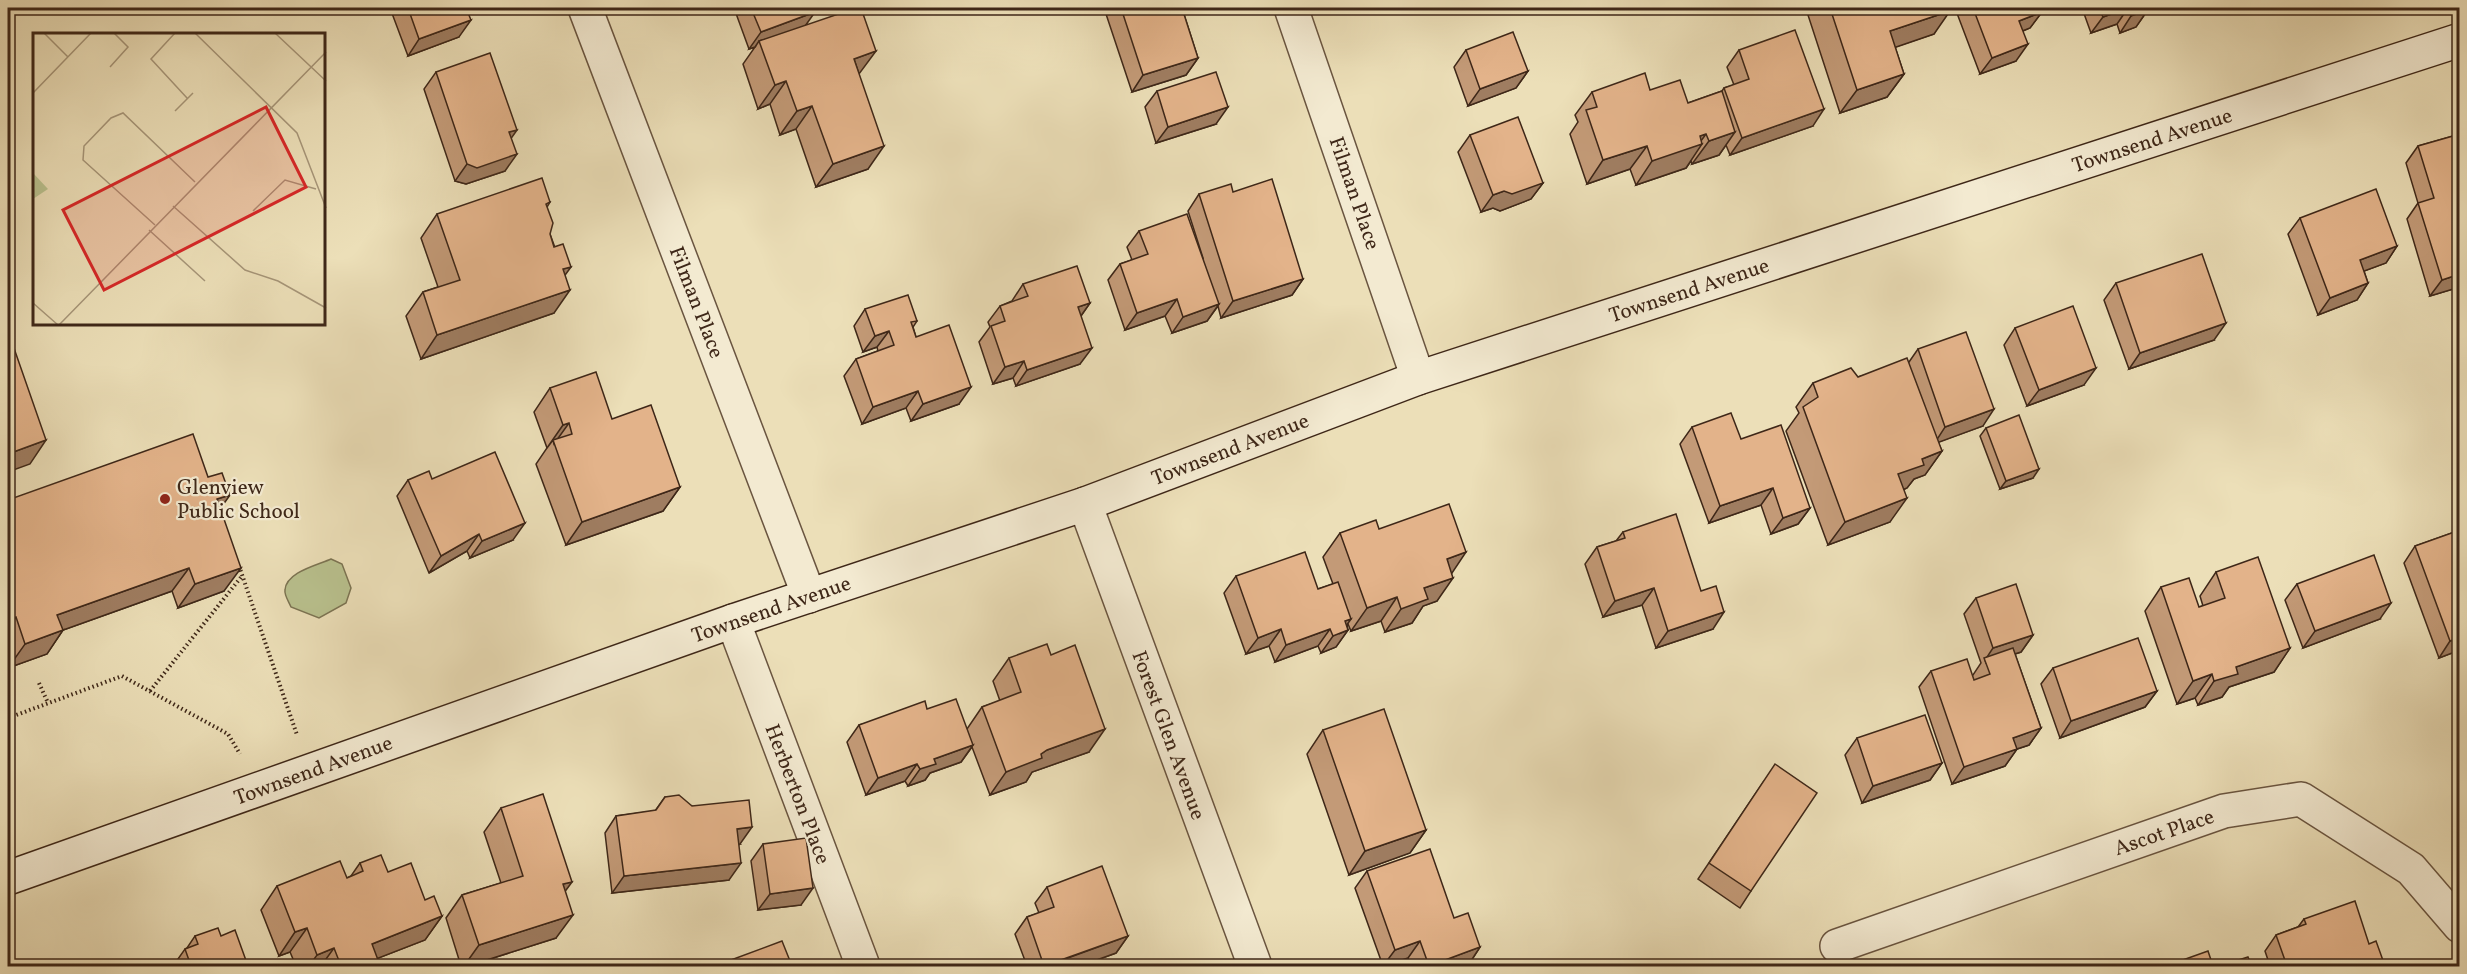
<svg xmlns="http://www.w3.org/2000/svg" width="2467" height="974" viewBox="0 0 2467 974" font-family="Vollkorn,serif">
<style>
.green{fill:#b9c18e;stroke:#7c7453;stroke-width:1.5}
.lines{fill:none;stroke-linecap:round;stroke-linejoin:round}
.street-casing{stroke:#6a5540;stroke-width:36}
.secondary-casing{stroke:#3e2718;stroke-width:36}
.path{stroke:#3e2718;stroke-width:4;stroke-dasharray:1.5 3;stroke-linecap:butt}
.street{stroke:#f3ead1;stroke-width:33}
.secondary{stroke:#f3ead1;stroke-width:33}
.wall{fill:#c39a77;stroke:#3e2718;stroke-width:1.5}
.shaded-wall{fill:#9f7d61;stroke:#3e2718;stroke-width:1.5}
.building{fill:#e3b38a;stroke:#3e2718;stroke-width:1.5}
.poi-dot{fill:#8f2418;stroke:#f3ead1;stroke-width:2}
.labels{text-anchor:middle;stroke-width:4.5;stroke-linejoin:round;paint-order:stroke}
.street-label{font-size:21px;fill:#3e2718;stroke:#f3ead1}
.poi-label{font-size:21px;fill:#3e2718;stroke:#f3ead1;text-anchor:start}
.inset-road{fill:none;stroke:#a69578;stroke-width:1.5}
.view{fill:#d62828;fill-opacity:0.15;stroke:#d62828;stroke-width:3}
.inset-edge{fill:none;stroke:#3e2718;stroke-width:3}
</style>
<rect width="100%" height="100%" fill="#ecdfb8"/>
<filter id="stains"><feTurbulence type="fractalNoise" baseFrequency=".00333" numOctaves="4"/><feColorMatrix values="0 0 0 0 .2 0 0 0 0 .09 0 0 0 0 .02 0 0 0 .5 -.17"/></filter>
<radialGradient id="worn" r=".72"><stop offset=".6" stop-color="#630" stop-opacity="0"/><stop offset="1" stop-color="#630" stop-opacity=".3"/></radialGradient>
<path class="green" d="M331,559L342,564L351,588L346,603L319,618L291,607C289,602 284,595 285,590C286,572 318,565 331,559Z"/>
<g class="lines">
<g class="street-casing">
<g id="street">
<polyline points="585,8 809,596"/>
<polyline points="1291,8 1418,378"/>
<polyline points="1085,504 1255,966"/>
<polyline points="733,621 863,966"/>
<polyline points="1837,946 2224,811 2301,799 2411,869 2460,926"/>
</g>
</g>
<g class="secondary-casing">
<polyline id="secondary" points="8,878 733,621 1085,504 1418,378 2460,40"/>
</g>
<g class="path">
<polyline points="239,566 297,735"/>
<polyline points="39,683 48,703"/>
<polyline points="150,691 242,576"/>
<polyline points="8,718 122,676 228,734 240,754"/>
</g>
<use href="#street" class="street"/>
<use href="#secondary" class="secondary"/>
</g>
<g class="wall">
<polygon points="390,8 466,8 459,37 408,56"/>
<polygon points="734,8 813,8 806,25 859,74 868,169 816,187 796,129 780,135 770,104 758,109 743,64 755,47 749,49"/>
<polygon points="1104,8 1182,8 1198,58 1186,75 1132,92"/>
<polygon points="1811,8 1949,8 1934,34 1895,47 1904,74 1887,97 1840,113 1807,12"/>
<polygon points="1955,8 2040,8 2042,12 2030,28 2023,31 2016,61 1980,74"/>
<polygon points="2082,8 2162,8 2145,14 2136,27 2120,33 2117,24 2091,33"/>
<polygon points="1466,50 1528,71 1516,88 1468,106 1454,67"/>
<polygon points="1739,50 1813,126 1730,155 1726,145 1719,155 1692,164 1691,161 1686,168 1636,185 1630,169 1587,184 1570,134 1578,122 1575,115 1592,92 1688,103 1722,91 1724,88 1734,85 1727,67"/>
<polygon points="436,72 511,138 505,171 466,184 455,181 424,89"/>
<polygon points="1157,91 1216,124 1156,143 1145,107"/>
<polygon points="2460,134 2460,287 2430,296 2407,219 2418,203 2406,163 2418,146"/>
<polygon points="1470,135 1543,183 1531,199 1500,211 1493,208 1481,212 1458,152"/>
<polygon points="1233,192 1303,279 1292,295 1221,318 1218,306 1207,321 1172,333 1165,316 1125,330 1108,280 1120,264 1132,260 1127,247 1139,231 1203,258 1188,211 1199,194"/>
<polygon points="550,202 547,207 550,234 565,275 554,313 421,359 406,316 423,292 438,287 421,238 437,214"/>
<polygon points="2300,218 2397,246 2386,263 2364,271 2368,283 2357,300 2318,315 2288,234"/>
<polygon points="2116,283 2214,340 2129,369 2104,300"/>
<polygon points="1023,284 1090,303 1081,316 1080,364 1016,386 1013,378 993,384 979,342 990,327 988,322 1000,306 1012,301"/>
<polygon points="865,309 917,321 913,327 916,337 959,404 911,421 906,408 862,424 844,376 856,359 878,351 877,347 863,352 854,326"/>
<polygon points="2015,328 2084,385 2027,406 2004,345"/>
<polygon points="1918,349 1983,426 1938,442 1942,451 1925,475 1914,479 1907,488 1903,490 1890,522 1828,545 1786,431 1799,413 1796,407 1813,383 1858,377 1909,362"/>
<polygon points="550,388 612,419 680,487 663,511 566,545 536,464 547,448 534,412"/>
<polygon points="1692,427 1741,439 1810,508 1798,524 1771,534 1761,505 1709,523 1680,444"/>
<polygon points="1986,428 2033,478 2000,489 1980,436"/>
<polygon points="432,479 513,540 470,558 467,551 429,573 397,496 408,480"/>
<polygon points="8,499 8,500 220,509 224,591 178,608 172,591 63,630 47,654 8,668"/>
<polygon points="1379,529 1451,573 1437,601 1423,606 1412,623 1385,632 1381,621 1351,631 1348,624 1347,625 1348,630 1336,647 1321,653 1318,646 1275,662 1269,646 1246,654 1224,593 1236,576 1318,589 1333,584 1323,557 1340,533"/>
<polygon points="2460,530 2460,650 2439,658 2404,563 2415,546"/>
<polygon points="1623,532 1713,629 1656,648 1642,605 1603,617 1585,564 1597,547 1616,541"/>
<polygon points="2216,572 2290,648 2274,672 2229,687 2222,697 2198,705 2195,698 2177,704 2145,611 2161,587 2199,607 2203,606 2200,596"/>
<polygon points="2297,584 2380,619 2303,648 2285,600"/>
<polygon points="1976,598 2033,635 2021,652 2015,654 2041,728 2029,745 2017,749 2005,766 1952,784 1919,687 1931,671 1973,675 1981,663 1964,614"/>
<polygon points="1009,658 1089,752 1032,772 1026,782 990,795 972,747 961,762 930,773 925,780 908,786 905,781 866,795 847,742 859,725 927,709 967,729 982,707 1000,701 993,681"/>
<polygon points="2053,668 2157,691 2145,707 2060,738 2041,684"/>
<polygon points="1323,730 1426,830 1410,853 1349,875 1307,754"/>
<polygon points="1857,738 1942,763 1930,780 1862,803 1845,755"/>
<polygon points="1764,781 1751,891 1740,908 1698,879"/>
<polygon points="665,797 692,806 740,844 739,844 729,880 612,893 605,833 616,816 655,811"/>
<polygon points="501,808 556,938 468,966 461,966 446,918 462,895 501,883 484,832"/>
<polygon points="763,844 801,905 758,910 751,861"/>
<polygon points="360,863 388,872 425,900 442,916 425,940 378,958 375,966 296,966 290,952 279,956 261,910 277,886 347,878 351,876"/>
<polygon points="1367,871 1454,918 1480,947 1469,964 1462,966 1411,966 1408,958 1383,966 1355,888"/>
<polygon points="1047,887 1128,936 1116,953 1080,966 1027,966 1015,934 1027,917 1039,913 1035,903"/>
<polygon points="2304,919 2369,944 2385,966 2270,966 2265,951 2276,935 2298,927"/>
<polygon points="195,936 221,936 248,966 173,966 185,949 187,948"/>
<polygon points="731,960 792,966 726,966"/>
</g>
<g class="shaded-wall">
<polygon points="2128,8 2117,24 2091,33 2103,17"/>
<polygon points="2140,8 2162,8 2145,14 2136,27 2120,33 2131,16"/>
<polygon points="1950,11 1934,34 1873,55 1890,31"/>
<polygon points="815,12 803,29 759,41 755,47 749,49 761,32"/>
<polygon points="2042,12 2030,28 2007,37 2019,21"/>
<polygon points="471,20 459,37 408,56 419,39"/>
<polygon points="2028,44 2016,61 1980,74 1992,58"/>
<polygon points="876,51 859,74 854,59"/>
<polygon points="1198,58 1186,75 1132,92 1143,75"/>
<polygon points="1528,71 1516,88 1468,106 1480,89"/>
<polygon points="1904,74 1887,97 1840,113 1857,90"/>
<polygon points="786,81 770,104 758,109 775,85"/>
<polygon points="812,106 796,129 780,135 797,111"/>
<polygon points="1228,107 1216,124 1156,143 1168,127"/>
<polygon points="1824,109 1813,126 1730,155 1742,138"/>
<polygon points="517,130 505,147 509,132"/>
<polygon points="1735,132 1719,155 1692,164 1709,141"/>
<polygon points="1706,134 1698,145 1702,144 1686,168 1636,185 1652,161 1700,136"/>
<polygon points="884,146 868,169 816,187 833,164"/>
<polygon points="1647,146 1630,169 1587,184 1603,160"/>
<polygon points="517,154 505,171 466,184 455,181 467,164"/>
<polygon points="1543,183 1531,199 1500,211 1493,208 1481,212 1493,195 1504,191"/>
<polygon points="2397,246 2386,263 2348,277 2360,260"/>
<polygon points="571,267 554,290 563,269"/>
<polygon points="2460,274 2460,287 2430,296 2442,280"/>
<polygon points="1303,279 1292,295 1221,318 1233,301"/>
<polygon points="2368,283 2357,300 2318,315 2330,298"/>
<polygon points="570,290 554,313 421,359 437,335"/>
<polygon points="1177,299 1165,316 1125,330 1137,313"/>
<polygon points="1090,303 1078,320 1078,307"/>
<polygon points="1219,304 1207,321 1172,333 1183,317"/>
<polygon points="2226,323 2214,340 2129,369 2140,353"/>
<polygon points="889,331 877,347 863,352 875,336"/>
<polygon points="1092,348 1080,364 1016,386 1027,370"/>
<polygon points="1024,361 1013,378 993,384 1005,367"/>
<polygon points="2096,368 2084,385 2027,406 2039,390"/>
<polygon points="971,387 959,404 911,421 923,404"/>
<polygon points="918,391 906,408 862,424 873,407"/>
<polygon points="1994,409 1983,426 1934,444 1945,427"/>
<polygon points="569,423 554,444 553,440 547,448 563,425"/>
<polygon points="46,440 30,464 8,472 8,454"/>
<polygon points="1942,451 1925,475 1914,479 1907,488 1882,498 1898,474 1922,459"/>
<polygon points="2039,469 2033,478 2000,489 2006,481"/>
<polygon points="680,487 663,511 566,545 582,522"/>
<polygon points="1773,488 1761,505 1709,523 1720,506"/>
<polygon points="230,495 213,519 217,499"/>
<polygon points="1907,498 1890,522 1828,545 1845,522"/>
<polygon points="1810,508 1798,524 1771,534 1783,518"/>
<polygon points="525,523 513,540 470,558 482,541"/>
<polygon points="479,534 467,551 429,573 441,556"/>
<polygon points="1466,552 1450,576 1447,559"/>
<polygon points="189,568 172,591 41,638 57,615"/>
<polygon points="241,568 224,591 178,608 195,584"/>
<polygon points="1453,578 1437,601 1423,606 1412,623 1385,632 1401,609 1424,588"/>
<polygon points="1654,588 1642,605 1603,617 1615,601"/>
<polygon points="1397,597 1381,621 1351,631 1367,608"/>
<polygon points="2391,603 2380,619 2303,648 2315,631"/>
<polygon points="1724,612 1713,629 1656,648 1668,631"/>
<polygon points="16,617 8,629 8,620"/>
<polygon points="1351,619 1341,633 1348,630 1336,647 1321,653 1333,636 1345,621"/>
<polygon points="1281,629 1269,646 1246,654 1258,638"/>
<polygon points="1330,629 1318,646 1275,662 1286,645"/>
<polygon points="63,630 47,654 8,668 25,644"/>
<polygon points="2033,635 2021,652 1986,663 1985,660 1993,648"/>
<polygon points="2460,638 2460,650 2439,658 2450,641"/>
<polygon points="2290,648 2274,672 2229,687 2222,697 2198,705 2214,681 2236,667"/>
<polygon points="2212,674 2195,698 2177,704 2193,681"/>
<polygon points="2157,691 2145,707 2060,738 2071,721"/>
<polygon points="2041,728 2029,745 2002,754 2017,749 2005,766 1952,784 1964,767 2013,738"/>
<polygon points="1105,729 1089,752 1032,772 1026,782 990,795 1006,772 1041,754 1047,750"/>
<polygon points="973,745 961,762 930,773 925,780 908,786 920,769 934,759"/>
<polygon points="1942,763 1930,780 1862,803 1873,786"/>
<polygon points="917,764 905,781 866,795 878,778"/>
<polygon points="752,827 740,844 725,846 737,829"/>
<polygon points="1426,830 1410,853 1349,875 1365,851"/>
<polygon points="741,863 729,880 612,893 624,876"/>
<polygon points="572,882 555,905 563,884"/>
<polygon points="813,888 801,905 758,910 770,894"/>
<polygon points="573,915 556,938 468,966 464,966 479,945"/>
<polygon points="442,916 425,940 358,966 372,944"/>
<polygon points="307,928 290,952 279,956 295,932"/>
<polygon points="1128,936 1116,953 1080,966 1046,966"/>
<polygon points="1420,941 1408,958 1383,966 1395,950"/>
<polygon points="1480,947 1469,964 1462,966 1428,966"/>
<polygon points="334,948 321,966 309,966 317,955"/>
</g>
<g class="building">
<polygon points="408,8 466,8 471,20 419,39"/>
<polygon points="751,8 813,8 815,12 761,32"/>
<polygon points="856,8 861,8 876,51 854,59 884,146 833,164 812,106 797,111 786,81 775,85 759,41"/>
<polygon points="1121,8 1182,8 1198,58 1143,75"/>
<polygon points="1830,8 1949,8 1950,11 1890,31 1904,74 1857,90"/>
<polygon points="1973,8 2040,8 2042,12 2019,21 2028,44 1992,58"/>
<polygon points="2099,8 2128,8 2103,17"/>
<polygon points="2128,8 2147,8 2148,10 2131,16"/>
<polygon points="1795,30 1824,109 1742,138 1724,88 1749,79 1739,50"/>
<polygon points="1513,32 1528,71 1480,89 1466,50"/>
<polygon points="490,53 517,130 509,132 517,154 477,168 467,164 436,72"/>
<polygon points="1216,72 1228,107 1168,127 1157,91"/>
<polygon points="1645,73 1650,90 1680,80 1688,103 1722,91 1735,132 1709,141 1706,134 1700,136 1702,144 1652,161 1647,146 1603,160 1586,110 1597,107 1592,92"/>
<polygon points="1518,117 1543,183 1512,194 1504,191 1493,195 1470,135"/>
<polygon points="2460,134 2460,274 2442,280 2418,203 2434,198 2418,146"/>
<polygon points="542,178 550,202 546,204 553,223 550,234 554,247 563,244 571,267 563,269 570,290 437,335 423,292 460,280 437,214"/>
<polygon points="1272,179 1303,279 1233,301 1199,194 1231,184 1233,192"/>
<polygon points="2376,189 2397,246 2360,260 2368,283 2330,298 2300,218"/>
<polygon points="1187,214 1219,304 1183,317 1177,299 1137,313 1120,264 1148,254 1139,231"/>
<polygon points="2202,254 2226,323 2140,353 2116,283"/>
<polygon points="1077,266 1090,303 1078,307 1092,348 1027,370 1024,361 1005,367 991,326 1005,321 1000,306 1028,296 1023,284"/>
<polygon points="908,295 917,321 911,322 916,337 949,325 971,387 923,404 918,391 873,407 856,359 894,345 889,331 875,336 865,309"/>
<polygon points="2073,306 2096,368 2039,390 2015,328"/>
<polygon points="8,331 46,440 8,454"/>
<polygon points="1966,332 1994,409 1945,427 1918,349"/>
<polygon points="1907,358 1942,451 1922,459 1924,465 1898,474 1907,498 1845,522 1803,407 1818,397 1813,383 1851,368 1858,377"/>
<polygon points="596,372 612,419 651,405 680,487 582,522 553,440 572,434 569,423 563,425 550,388"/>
<polygon points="1731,413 1741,439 1781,425 1810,508 1783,518 1773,488 1720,506 1692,427"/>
<polygon points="2019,415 2039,469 2006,481 1986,428"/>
<polygon points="193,434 208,477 222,473 230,495 217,499 241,568 195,584 189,568 57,615 63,630 25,644 16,617 8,620 8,499 8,500"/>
<polygon points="495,452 525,523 482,541 479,534 441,556 408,480 429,471 432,479"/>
<polygon points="1449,504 1466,552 1447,559 1453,578 1424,588 1428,599 1401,609 1397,597 1367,608 1340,533 1376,520 1379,529"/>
<polygon points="1676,514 1701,591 1716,586 1724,612 1668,631 1654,588 1615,601 1597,547 1625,538 1623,532"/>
<polygon points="2460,530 2460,638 2450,641 2415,546"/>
<polygon points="1305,552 1318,589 1338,582 1351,619 1345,621 1348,630 1333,636 1330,629 1286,645 1281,629 1258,638 1236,576"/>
<polygon points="2374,555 2391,603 2315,631 2297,584"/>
<polygon points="2258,557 2290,648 2236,667 2238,674 2214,681 2212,674 2193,681 2161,587 2189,578 2199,607 2225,598 2216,572"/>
<polygon points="2016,584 2033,635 1993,648 1976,598"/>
<polygon points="2138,638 2157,691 2071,721 2053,668"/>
<polygon points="1047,644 1051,655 1075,645 1105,729 1047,750 1041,754 1042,758 1006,772 982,707 1021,692 1009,658"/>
<polygon points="2013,648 2041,728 2013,738 2017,749 1964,767 1931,671 1967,659 1974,680 1990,674 1984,658"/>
<polygon points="956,699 973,745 934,759 936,764 920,769 917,764 878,778 859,725 925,701 927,709"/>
<polygon points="1384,709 1426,830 1365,851 1323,730"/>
<polygon points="1925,715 1942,763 1873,786 1857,738"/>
<polygon points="1775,764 1817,793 1751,891 1709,863"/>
<polygon points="543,794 572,882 563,884 573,915 479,945 462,895 523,876 501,808"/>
<polygon points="679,795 692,806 749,800 752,827 737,829 741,863 624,876 616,816 656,810 665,797"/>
<polygon points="806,838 813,888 770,894 763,844"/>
<polygon points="1430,849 1454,918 1468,913 1480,947 1429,966 1420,941 1395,950 1367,871"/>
<polygon points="381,855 388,872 411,863 425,900 434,896 442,916 372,944 378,960 375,966 341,966 334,948 317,955 307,928 295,932 277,886 340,861 347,878 363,871 360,863"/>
<polygon points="1102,866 1128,936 1044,966 1027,917 1054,907 1047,887"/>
<polygon points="2355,901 2369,944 2376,941 2385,966 2287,966 2276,935 2306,924 2304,919"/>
<polygon points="218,928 221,936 235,930 248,966 191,966 185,949 198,944 195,936"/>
<polygon points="782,941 792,966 733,966 731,960"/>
<polygon points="2208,951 2213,966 2166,966"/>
<polygon points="2248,957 2252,966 2220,966"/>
<polygon points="1460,962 1462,966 1448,966"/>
</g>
<circle class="poi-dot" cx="165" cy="499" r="6"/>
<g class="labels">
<g class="street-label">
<text transform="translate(2152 140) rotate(-18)" y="7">Townsend Avenue</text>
<text transform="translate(1355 193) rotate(71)" y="7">Filman Place</text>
<text transform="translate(1689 290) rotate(-18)" y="7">Townsend Avenue</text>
<text transform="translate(697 302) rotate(69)" y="7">Filman Place</text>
<text transform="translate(1230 449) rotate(-21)" y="7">Townsend Avenue</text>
<text transform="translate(771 609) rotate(-19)" y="7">Townsend Avenue</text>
<text transform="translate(1169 735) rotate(70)" y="7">Forest Glen Avenue</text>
<text transform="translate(313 770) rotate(-20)" y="7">Townsend Avenue</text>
<text transform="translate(798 794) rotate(69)" y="7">Herberton Place</text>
<text transform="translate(2164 832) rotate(-19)" y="7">Ascot Place</text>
</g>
<g class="poi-label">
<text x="177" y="494">Glenview<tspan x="177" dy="24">Public School</tspan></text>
</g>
</g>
<g transform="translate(33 33)">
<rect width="292" height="292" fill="#ecdfb8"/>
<path d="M0,140L15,156L0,166Z" fill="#b9c18e"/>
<path class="inset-road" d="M11,0L35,24M142,0L118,26L154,65M162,0L264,100L293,175M242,0L293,48M77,34L95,14L81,0M0,60L58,0M142,78L160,60M140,173L212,237L245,248L293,275M220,178L252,147L283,156M122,192L50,127L51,113L78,85L90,80L162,149M116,197L172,248M0,270L25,292M26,292L293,19"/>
<path class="view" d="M233,74L273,154L71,257L30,177Z"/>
<rect width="292" height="292" class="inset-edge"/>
</g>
<rect width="2467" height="974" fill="none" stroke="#ecdfb8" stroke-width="30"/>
<rect x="9" y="9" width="2449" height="956" fill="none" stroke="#3e2718" stroke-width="3"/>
<rect x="15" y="15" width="2437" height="944" fill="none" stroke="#3e2718" stroke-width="1.5"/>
<rect width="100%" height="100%" filter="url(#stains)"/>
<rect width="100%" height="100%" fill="url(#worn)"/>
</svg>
